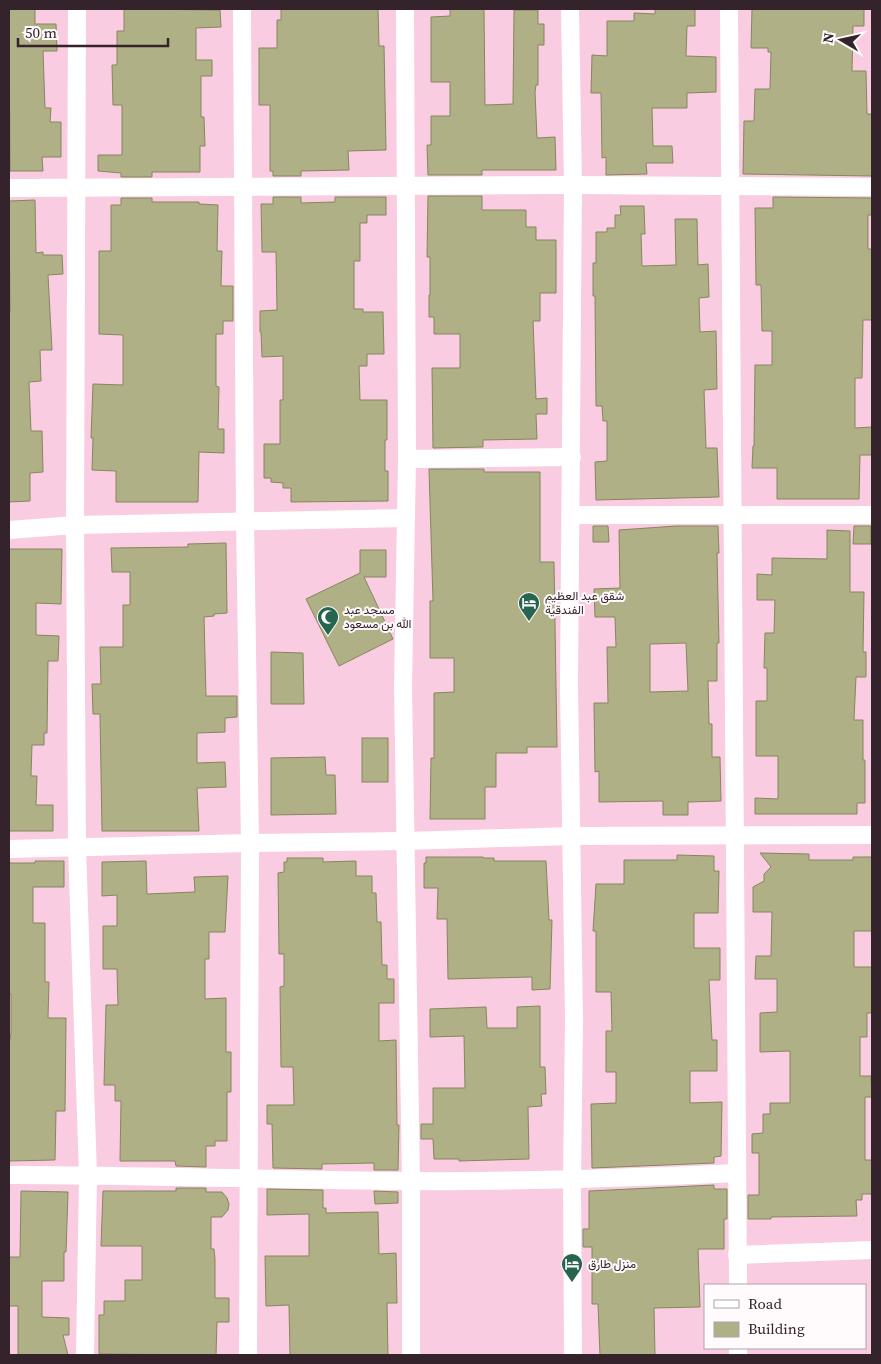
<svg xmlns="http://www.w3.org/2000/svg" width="881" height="1364" viewBox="0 0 881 1364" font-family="'Source Serif 4',Vazirmatn,serif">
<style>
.building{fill:#afb085;stroke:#86865d;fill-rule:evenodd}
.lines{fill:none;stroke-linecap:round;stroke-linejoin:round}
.street{stroke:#fff;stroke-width:18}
.labels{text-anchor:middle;stroke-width:4;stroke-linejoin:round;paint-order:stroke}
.poi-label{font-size:12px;fill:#34232b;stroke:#fffafc;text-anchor:start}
</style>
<rect width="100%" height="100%" fill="#f9cce1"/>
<g class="building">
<polygon points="9,9 35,9 35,24 56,24 57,51 43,51 45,108 51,108 50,122 61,122 61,157 42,157 43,171 10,171"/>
<polygon points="124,9 220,10 221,27 196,28 196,60 212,60 212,76 201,76 201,117 204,117 205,146 200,146 200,172 152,172 152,177 121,177 121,173 98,171 98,155 122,155 122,105 113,105 112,65 117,65 117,31 124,31"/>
<polygon points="281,9 378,9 379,46 384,46 386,150 348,151 349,170 301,171 301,176 273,176 273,171 270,171 270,105 259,105 259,48 277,48 277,20 281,20"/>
<polygon points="450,9 484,9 485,105 513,104 514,10 538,10 538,24 544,24 544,45 538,45 538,85 536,85 535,92 537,138 555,137 556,170 482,170 482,175 428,175 427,145 431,145 431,116 450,116 450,82 431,82 431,17 450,16"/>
<polygon points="655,9 695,9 695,26 687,26 686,56 716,57 716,92 687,93 687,108 652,108 653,146 672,146 673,163 646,163 647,174 606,175 606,157 602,158 601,93 591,93 592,55 607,56 607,21 634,21 634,13 655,14"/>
<polygon points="752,9 864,9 864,26 853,26 852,71 866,71 867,114 872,114 872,176 743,174 744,121 754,121 755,89 770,89 771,52 768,52 768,48 751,48"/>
<polygon points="428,196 482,196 482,210 526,210 526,227 536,227 536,240 556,240 556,293 540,293 540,321 533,321 536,399 547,398 547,414 536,414 537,439 483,440 483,447 433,448 432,368 460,368 460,334 434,334 434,317 429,317 429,295 430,295 430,257 427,257"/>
<polygon points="273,197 301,197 301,203 335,202 335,197 386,197 386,215 367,215 367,223 360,223 360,261 354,261 354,309 363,309 363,312 383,312 384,354 367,354 367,366 359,366 360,400 387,400 387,440 385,440 385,471 388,471 388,501 291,502 291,488 283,488 283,483 271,482 271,478 264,478 264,444 280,444 280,400 283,400 283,356 262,357 261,332 260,332 260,311 277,310 276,252 262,252 261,204 273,204"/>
<polygon points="773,197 872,198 872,215 868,215 868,249 872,249 872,320 863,320 862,378 855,378 855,428 872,427 872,455 860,455 859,499 777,499 777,468 752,468 753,446 754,446 755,365 772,365 772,331 762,331 761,285 756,285 755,208 773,208"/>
<polygon points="121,198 152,198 152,202 199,202 199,204 218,205 217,251 222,251 221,286 233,286 233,321 223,321 223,334 216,334 216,386 219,387 218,429 224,429 224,453 199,452 198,502 116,502 116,471 92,470 93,438 91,438 93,384 123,385 123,335 99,334 99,251 111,251 111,205 121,205"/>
<polygon points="35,200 36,253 43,252 43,255 62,255 63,274 48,275 52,350 40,350 41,381 29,382 31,431 42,431 43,472 30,473 30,501 9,502 9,312 10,312 9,201"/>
<polygon points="620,206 644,206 645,234 641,234 642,266 676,265 675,219 697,219 698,265 708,264 709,297 699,298 700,332 716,331 717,389 704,390 706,448 717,448 719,497 596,500 595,462 607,461 607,421 603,421 602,406 596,406 595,296 593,296 593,263 596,263 596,232 607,232 607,228 615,228 615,215 621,215"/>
<polygon points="429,469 484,469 484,472 540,472 540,562 554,562 557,747 527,747 527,753 496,753 496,787 485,787 485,819 430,819 431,758 434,758 434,693 454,692 454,658 430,658 430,601 433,601"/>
<polygon points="593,526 608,526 609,542 593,542"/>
<path d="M676,526H718L719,553H717L719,643H717V681H708L709,724H712V757H720L721,801L688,802V815H663V801L599,802V771L595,772L594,703H608L607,647H616L615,617H595L594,589L620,588L619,530ZM686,643L688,691L650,692V644Z"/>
<polygon points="854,526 871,526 871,544 853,544"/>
<polygon points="827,530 850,531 850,592 864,592 863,652 866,652 866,677 856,677 854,720 863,720 863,760 865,760 865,803 857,803 857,814 755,814 755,798 778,799 778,756 756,756 756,701 767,701 767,668 764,668 765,633 774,633 775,600 757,600 757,574 772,575 772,558 827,559"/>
<polygon points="226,543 227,613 214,614 214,616 204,617 206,696 237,696 237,717 225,718 225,732 197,733 197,763 225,762 226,787 197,788 199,831 102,831 100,714 93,714 92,684 101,684 100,647 123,647 123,605 130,605 130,572 112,572 111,548 188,547 188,544"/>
<polygon points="9,549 62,549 61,604 36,603 36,635 59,636 58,661 48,661 47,733 44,733 44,745 32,745 31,776 37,776 36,805 53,805 53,831 9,831"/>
<polygon points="360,550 386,550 386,577 364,577 393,639 339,666 306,599 360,573"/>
<polygon points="271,652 303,653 304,704 271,704"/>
<rect x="362" y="738" width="26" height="44"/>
<polygon points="325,757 326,775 335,775 336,814 271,815 271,758"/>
<polygon points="760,853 809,854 809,860 853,860 853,857 872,857 872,931 854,931 854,967 872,967 872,1013 867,1013 867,1037 860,1037 860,1076 871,1076 872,1097 865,1097 865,1160 872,1160 872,1194 862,1194 862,1200 856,1200 857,1216 771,1217 771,1219 748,1219 748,1195 759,1195 759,1153 752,1153 752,1134 763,1133 763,1114 770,1114 770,1103 790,1103 790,1051 760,1052 760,1013 777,1012 777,979 755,979 756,956 771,956 772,912 753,912 753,887 764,881 764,874 771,867"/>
<polygon points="677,855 714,856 714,871 719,871 718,913 694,913 694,948 720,948 720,980 709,980 712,1040 717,1040 717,1071 690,1071 690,1103 722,1102 721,1156 714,1157 714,1163 592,1168 591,1104 616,1103 616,1072 606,1072 606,1031 612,1031 611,992 596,992 596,931 593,931 596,884 624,884 624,860 677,860"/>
<polygon points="426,857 483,857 484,858 494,858 494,861 546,861 549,920 552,920 550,989 532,990 532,977 448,979 447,919 437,919 438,888 424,888 424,863 426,863"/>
<polygon points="287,858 323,858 323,862 356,861 356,876 372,876 372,893 376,893 377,922 381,922 382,965 387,965 387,979 394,979 394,1003 379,1003 379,1041 396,1040 397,1125 399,1125 398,1170 374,1170 374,1163 322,1164 322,1169 273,1168 272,1124 267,1124 267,1105 294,1105 293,1067 281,1067 280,987 284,986 284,954 279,954 278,873 284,872 284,862 287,862"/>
<polygon points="35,861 64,861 64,887 33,887 33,923 45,923 45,982 49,982 48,1018 66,1018 65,1111 56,1111 55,1160 9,1161 9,1044 11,1033 11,994 9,994 9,863 35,863"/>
<polygon points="146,861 147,894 195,892 194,877 228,876 225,932 209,932 209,959 205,959 205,999 226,998 226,1052 231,1052 231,1092 227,1092 227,1141 215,1141 215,1146 206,1146 206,1167 176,1166 175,1161 120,1161 121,1101 115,1101 115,1085 104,1085 106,1005 118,1005 117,969 103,969 103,926 117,926 117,895 102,896 102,862"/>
<polygon points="540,1006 540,1067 545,1067 546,1094 541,1094 542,1106 528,1107 529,1159 459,1161 459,1159 434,1159 433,1139 421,1139 421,1124 433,1124 433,1088 465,1088 464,1036 430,1037 430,1009 486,1007 487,1028 517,1028 517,1007"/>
<polygon points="714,1185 714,1189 727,1189 727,1219 724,1219 724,1249 698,1249 700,1307 654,1308 655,1355 600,1355 598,1304 592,1304 592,1247 583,1247 583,1229 589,1229 589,1191"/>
<polygon points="176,1188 206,1188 206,1192 222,1192 227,1198 229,1204 228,1210 222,1217 211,1217 211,1249 214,1249 215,1259 215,1298 229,1298 229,1322 217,1322 216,1355 99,1354 99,1315 104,1315 104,1301 125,1301 125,1280 142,1280 142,1246 101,1246 103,1191 176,1191"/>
<polygon points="267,1189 323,1190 323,1208 326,1208 326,1213 378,1212 379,1254 396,1253 397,1303 387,1303 388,1355 290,1355 289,1305 266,1306 265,1256 309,1256 309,1214 267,1215"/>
<polygon points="21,1191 68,1192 66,1252 64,1252 64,1281 42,1281 42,1317 69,1318 69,1335 63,1335 68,1355 18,1355 18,1306 9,1306 9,1257 20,1257"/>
<polygon points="374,1191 398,1192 398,1203 375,1204"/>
</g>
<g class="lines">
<g class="street">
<polyline points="77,9 75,525 77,847 88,1175 85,1355"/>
<polyline points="242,9 245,521 250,843 248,1355"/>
<polyline points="405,9 407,459 403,687 411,1181 411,1355"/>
<polyline points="570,9 573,185 569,684 574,1020 572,1180 573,1355"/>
<polyline points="729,9 738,1285"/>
<polyline points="9,188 573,185 872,187"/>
<polyline points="407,459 572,457"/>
<polyline points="571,515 872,515"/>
<polyline points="9,530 75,525 406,518"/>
<polyline points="9,849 250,843 405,841 572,836 872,835"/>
<path d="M9,1175C142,1175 275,1180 409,1181C518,1182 628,1178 737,1173"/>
<polyline points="737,1255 872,1250"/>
<polyline points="738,1348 738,1355"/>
</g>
</g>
<defs>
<g id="hotel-pin" transform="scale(1.125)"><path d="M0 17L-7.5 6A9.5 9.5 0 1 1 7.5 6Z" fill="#286551" stroke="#fffafc"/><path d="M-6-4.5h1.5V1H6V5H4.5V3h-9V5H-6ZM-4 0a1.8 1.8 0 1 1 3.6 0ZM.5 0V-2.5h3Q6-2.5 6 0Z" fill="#fff"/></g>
<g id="mosque-pin" transform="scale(1.125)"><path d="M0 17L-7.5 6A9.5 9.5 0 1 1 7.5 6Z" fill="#286551" stroke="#fffafc"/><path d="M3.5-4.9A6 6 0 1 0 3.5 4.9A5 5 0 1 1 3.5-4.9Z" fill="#fff"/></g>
</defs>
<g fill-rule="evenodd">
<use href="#hotel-pin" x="529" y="603"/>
<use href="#mosque-pin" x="328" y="617"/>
<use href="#hotel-pin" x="572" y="1264"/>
</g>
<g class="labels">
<g class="poi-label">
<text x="545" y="600">شقق عبد العظيم<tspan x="545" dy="14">الفندقية</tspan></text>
<text x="344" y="614">مسجد عبد<tspan x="344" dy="14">الله بن مسعود</tspan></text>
<text x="588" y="1268">منزل طارق</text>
</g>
</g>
<rect width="881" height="1364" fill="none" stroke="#34232b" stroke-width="20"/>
<rect x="704" y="1284" width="162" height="65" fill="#fffafc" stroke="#aea4a8"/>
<rect x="714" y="1300" width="25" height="8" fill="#ffffff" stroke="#aea4a8"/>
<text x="748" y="1309" font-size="15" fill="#34232b">Road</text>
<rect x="714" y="1322" width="25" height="15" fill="#afb085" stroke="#aea4a8"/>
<text x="748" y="1334" font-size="15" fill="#34232b">Building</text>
<g transform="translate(841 40) rotate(279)" stroke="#fffafc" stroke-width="4" paint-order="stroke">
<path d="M0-4L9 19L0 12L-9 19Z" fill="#34232b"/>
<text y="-8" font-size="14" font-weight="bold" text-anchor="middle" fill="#34232b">N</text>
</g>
<path d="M18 38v8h150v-8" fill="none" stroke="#34232b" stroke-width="2.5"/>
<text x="25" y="38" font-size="15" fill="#34232b" stroke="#fffafc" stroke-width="4" paint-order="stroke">50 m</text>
</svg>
